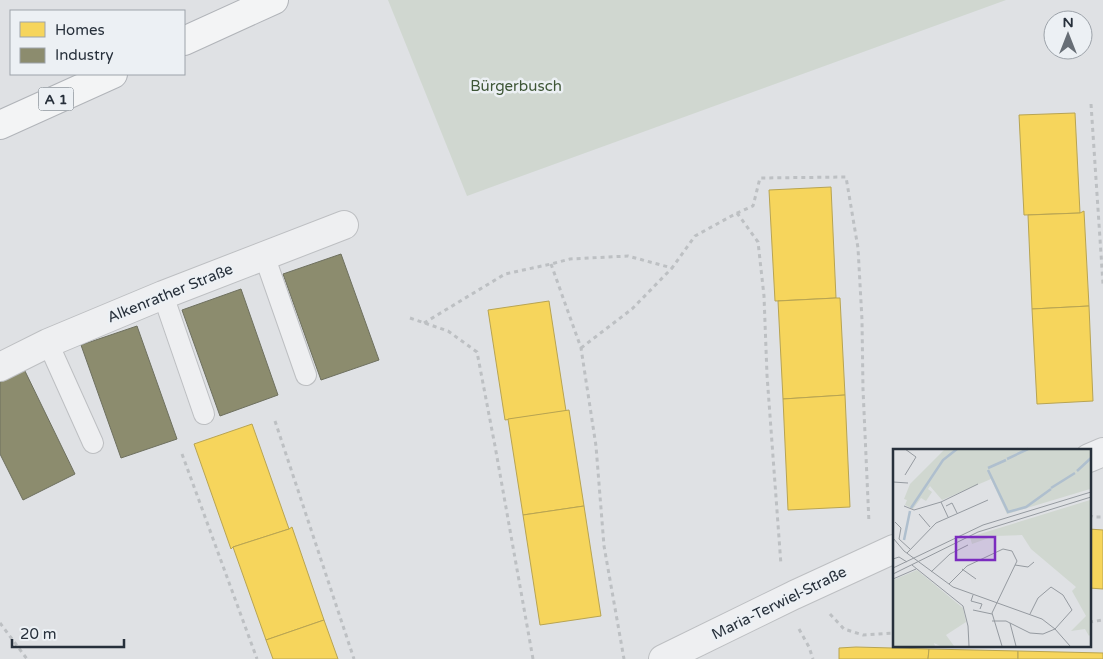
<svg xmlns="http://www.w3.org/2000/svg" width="1103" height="659" viewBox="0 0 1103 659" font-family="'Varela Round',sans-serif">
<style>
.green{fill:#d0d7d0}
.homes{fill:#f6d55c;stroke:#b8a452}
.industry{fill:#8c8c6e;stroke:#6e705f}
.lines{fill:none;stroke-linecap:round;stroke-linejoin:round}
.lane-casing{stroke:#bdbfc2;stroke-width:22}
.street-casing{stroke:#bdbfc2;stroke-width:30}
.highway-casing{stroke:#b1b4b9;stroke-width:30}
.path{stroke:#bdc0c3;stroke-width:3;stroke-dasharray:4 4;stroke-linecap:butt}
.lane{stroke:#eeeff1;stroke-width:20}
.street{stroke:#eeeff1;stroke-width:28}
.highway{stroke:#f3f4f5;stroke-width:28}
.labels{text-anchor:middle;stroke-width:5;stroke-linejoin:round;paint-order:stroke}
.shield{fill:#ecf0f4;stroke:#626a72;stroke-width:1}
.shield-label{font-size:14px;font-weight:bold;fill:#27303b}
.park-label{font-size:15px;fill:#3e5636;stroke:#ecf0f4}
.street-label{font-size:15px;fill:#27303b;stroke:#ecf0f4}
.inset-river{fill:none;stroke:#afbfce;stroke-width:2.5}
.inset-road{fill:none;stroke:#959aa0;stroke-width:1}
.view{fill:#7b2cbf;fill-opacity:0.15;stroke:#7b2cbf;stroke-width:2.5}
.inset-edge{fill:none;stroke:#27303b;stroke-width:2.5}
</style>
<rect width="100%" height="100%" fill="#dfe1e4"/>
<polygon class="green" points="388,0 1006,0 467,196"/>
<g class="homes">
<polygon points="1075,113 1080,213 1024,215 1019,115"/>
<polygon points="831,187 836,298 775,301 769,190"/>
<polygon points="1084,211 1089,306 1032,309 1028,215 1080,213"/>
<polygon points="836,298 840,298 845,395 783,399 778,301"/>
<polygon points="549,301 566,411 505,420 488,310"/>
<polygon points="1089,306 1093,401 1037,404 1032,309"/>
<polygon points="845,395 850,507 788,510 783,399"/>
<polygon points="569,410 584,506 523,515 508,419"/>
<polygon points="252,424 289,529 233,547 231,549 194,444"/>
<polygon points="584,506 601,616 540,625 523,515"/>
<polygon points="292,527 324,620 266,640 233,547 289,529"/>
<polygon points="1089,529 1103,530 1103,589 1089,588"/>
<polygon points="324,620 338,659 273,659 266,640"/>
<polygon points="856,647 929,649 928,659 839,659 839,648"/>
<polygon points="929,649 1018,651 1018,659 928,659"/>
<polygon points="1018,651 1103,653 1103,659 1018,659"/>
</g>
<g class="industry">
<polygon points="341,254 379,360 321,380 283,274"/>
<polygon points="241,289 278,395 220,416 182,310"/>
<polygon points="137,326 177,439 121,458 81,345"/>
<polygon points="23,367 75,474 23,500 0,454 0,378"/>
</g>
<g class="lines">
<g class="lane-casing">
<g id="lane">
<polyline points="264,255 306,375"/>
<polyline points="163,295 204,414"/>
<polyline points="48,343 93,443"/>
</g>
</g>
<g class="street-casing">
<g id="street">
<polyline points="0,367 48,343 163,295 344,225"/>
<polyline points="1089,458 1103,452"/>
<polyline points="663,659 794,595 894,549"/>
</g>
</g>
<g class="highway-casing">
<g id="highway">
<polyline points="184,41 274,0"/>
<polyline points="0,125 113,74"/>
</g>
</g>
<g class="path">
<polyline points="1091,104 1103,284"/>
<polyline points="737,213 758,242 764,296 767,375 781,565"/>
<polyline points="551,264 581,348 596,446 604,546 624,659"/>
<polyline points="410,318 448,331 477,352 495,446 533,659"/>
<polyline points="424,323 505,274 551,264 570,259 628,256 672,268 695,236 737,213 753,206 760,178 846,177 858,248 862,320 863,389 869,523"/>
<polyline points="581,348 632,309 672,268"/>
<polyline points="275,421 354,659"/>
<polyline points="182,454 257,659"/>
<polyline points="1089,515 1093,517 1103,517"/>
<polyline points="830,614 844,629 863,635 894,633"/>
<polyline points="1089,622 1103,620"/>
<polyline points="0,623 27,659"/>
<polyline points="799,629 809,647 813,659"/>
</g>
<use href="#lane" class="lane"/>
<use href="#street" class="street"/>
<use href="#highway" class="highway"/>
</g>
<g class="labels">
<rect class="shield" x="38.5" y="87.5" width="35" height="23" rx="4"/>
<g class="shield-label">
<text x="56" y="104">A 1</text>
</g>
<g class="park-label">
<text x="516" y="91">Bürgerbusch</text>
</g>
<g class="street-label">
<text transform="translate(170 293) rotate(-22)" y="5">Alkenrather Straße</text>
<text transform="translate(779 603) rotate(-26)" y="5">Maria-Terwiel-Straße</text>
</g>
</g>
<g transform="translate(893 449)">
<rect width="198" height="198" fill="#dfe1e4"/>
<path d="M52,0H197V40L114,65L98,30L49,51L37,37L35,40L39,43L33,52L28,49L20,60L12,56L14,51L11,50L17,35ZM197,51V186L196,187L192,180L178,182L193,167L179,142L183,138L138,100L129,86L101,87L79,95L77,88ZM24,121L70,159L73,173L53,186L61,197H47L41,194L42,197H0V131Z" fill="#d0d7d0"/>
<path class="inset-river" d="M114,10L135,0M95,19L113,11M95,21L115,63L133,58L158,40M184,22L198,9M158,39L182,24M18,59L50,11L64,0M11,91L17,62"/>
<path class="inset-road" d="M12,0L23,8L12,26M0,33L15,34M48,53L85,35M11,57L21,61L48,53L55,68M53,57L59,54L64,64M26,65L37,78M2,73L8,79L6,90L17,100M0,89L11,102L60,138L149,170L162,180L177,197M14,104L43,74L95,51M0,110L6,108L14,113M19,116L70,157L75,177L76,197M122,116L135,118L141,113M0,119L90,76L198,43M69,120L83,130M38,123L57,105L75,96M0,125L85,83L198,48M0,130L23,120M56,135L74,117L110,100L119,102L124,112L99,164L109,197M80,146L78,152L89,155L87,160M80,161L99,165M99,172H113L137,184L150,185L162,180L179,161L170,146L158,138L145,149L137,165M117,174L123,197"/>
<path class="view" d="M63,88H102V111H63Z"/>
<rect width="198" height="198" class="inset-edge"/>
</g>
<rect x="10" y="10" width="175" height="65" fill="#ecf0f4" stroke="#9da3aa"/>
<rect x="20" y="22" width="25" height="15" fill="#f6d55c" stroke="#9da3aa"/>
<text x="55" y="35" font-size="15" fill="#27303b">Homes</text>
<rect x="20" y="48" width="25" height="15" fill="#8c8c6e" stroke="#9da3aa"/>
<text x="55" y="60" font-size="15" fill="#27303b">Industry</text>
<g transform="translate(1068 35)"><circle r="24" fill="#ecf0f4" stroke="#9da3aa"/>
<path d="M0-4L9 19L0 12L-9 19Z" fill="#676e76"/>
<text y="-8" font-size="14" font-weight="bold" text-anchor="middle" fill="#27303b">N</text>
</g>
<path d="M12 639v8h112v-8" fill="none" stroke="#27303b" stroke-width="2.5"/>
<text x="20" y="639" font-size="15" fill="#27303b" stroke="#ecf0f4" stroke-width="4" paint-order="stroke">20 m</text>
</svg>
